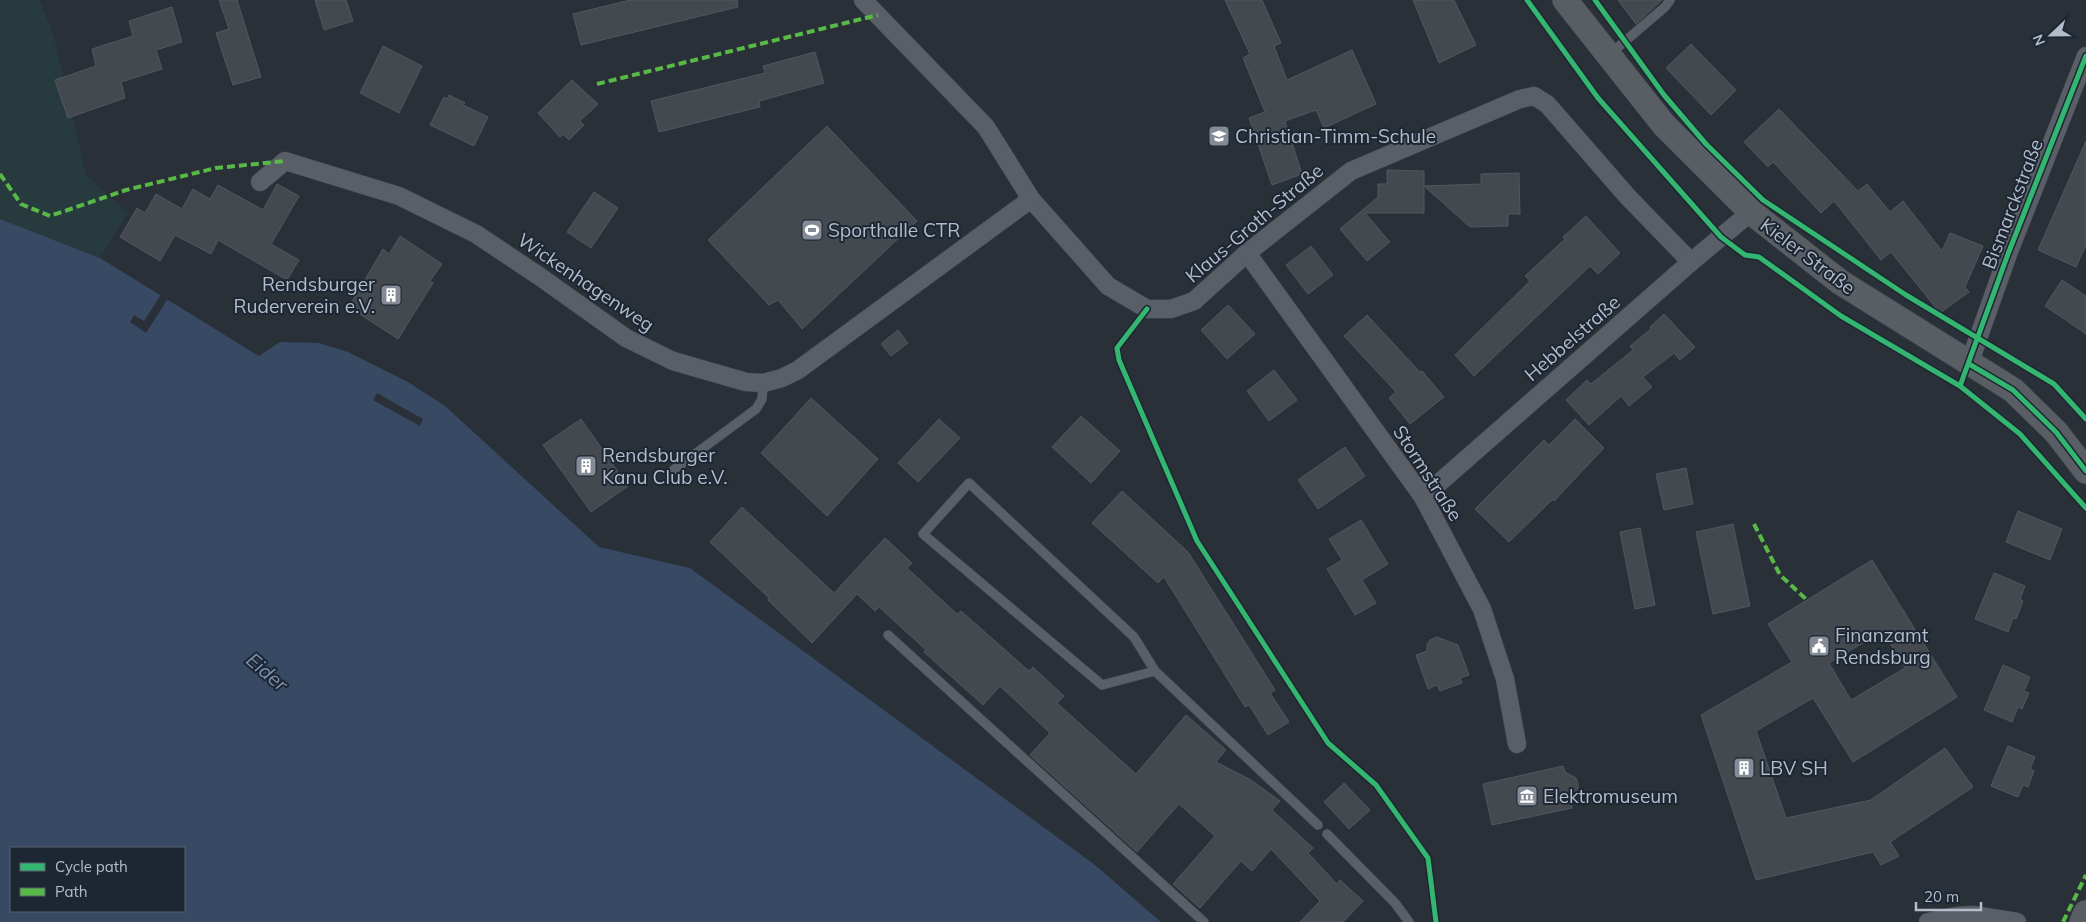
<svg xmlns="http://www.w3.org/2000/svg" width="2086" height="922" viewBox="0 0 2086 922" font-family="Mulish,sans-serif">
<style>
.green{fill:#273a3e}
.water{fill:#384963;fill-rule:evenodd}
.pier{fill:#2a3038}
.building{fill:#444950;stroke:#52575f;fill-rule:evenodd}
.lines{fill:none;stroke-linecap:round;stroke-linejoin:round}
.lane-casing{stroke:#484c53;stroke-width:10}
.street-casing{stroke:#484c53;stroke-width:19}
.secondary-casing{stroke:#484c53;stroke-width:26}
.lane{stroke:#5a5e66;stroke-width:9}
.street{stroke:#5a5e66;stroke-width:18}
.secondary{stroke:#595d64;stroke-width:25}
.quiet{stroke:#58b947;stroke-width:4;stroke-dasharray:8 4;stroke-linecap:butt}
.cycleway-casing{stroke:#1d2633;stroke-width:8}
.cycleway{stroke:#33b770;stroke-width:5}
.labels{text-anchor:middle;stroke-width:4;stroke-linejoin:round;paint-order:stroke}
.poi-label{font-size:19px;fill:#b4bcc9;stroke:#1d2633;text-anchor:start}
.street-label{font-size:19px;fill:#b4bcc9;stroke:#1d2633}
.water-label{font-size:20px;font-style:italic;fill:#7c92b1;stroke:#1d2633}
</style>
<rect width="100%" height="100%" fill="#2a3038"/>
<polygon class="green" points="0,0 40,0 55,41 86,175 128,213 100,258 0,219"/>
<path class="water" d="M0,219L100,258L259,356L280,342L319,343L348,352L408,382L445,406L599,547L690,568L1095,865L1161,922H0ZM11,848H184V911H11Z"/>
<g class="pier">
<polygon points="162,293 169,297 146,333 130,322 134,315 144,321"/>
<polygon points="377,393 423,419 420,426 373,400"/>
</g>
<g class="building">
<polygon points="219,0 237,0 261,77 233,85 216,33 229,29"/>
<polygon points="315,0 346,0 353,21 324,30"/>
<polygon points="630,0 737,0 738,7 581,45 573,14"/>
<polygon points="1225,0 1262,0 1281,43 1274,46 1287,80 1352,50 1376,104 1324,128 1316,110 1285,121 1302,174 1272,185 1249,118 1265,112 1243,58 1250,54"/>
<polygon points="1413,0 1454,0 1476,45 1439,63"/>
<polygon points="1618,0 1662,0 1636,24"/>
<polygon points="172,7 182,42 156,50 162,69 121,82 125,98 68,118 55,80 96,66 92,49 133,36 129,21"/>
<polygon points="1691,44 1736,90 1711,115 1666,68"/>
<polygon points="383,46 422,66 399,113 360,93"/>
<polygon points="815,52 824,83 759,101 760,107 659,132 651,101 765,73 763,66"/>
<polygon points="572,80 598,104 580,121 584,125 569,140 563,134 560,137 538,113"/>
<polygon points="449,95 465,103 463,105 488,117 474,146 430,125 444,97 447,99"/>
<polygon points="1779,109 1858,191 1867,184 1890,212 1903,201 1942,251 1950,233 1983,246 1965,287 1969,292 1940,313 1891,252 1881,260 1834,201 1821,213 1773,162 1768,167 1744,142"/>
<polygon points="827,126 917,221 802,329 778,300 769,305 708,240"/>
<polygon points="2086,141 2086,245 2076,267 2038,250"/>
<polygon points="1387,170 1424,171 1424,186 1481,184 1481,174 1519,173 1520,214 1508,214 1508,226 1470,227 1424,186 1424,213 1365,213 1390,242 1367,261 1340,229 1378,197 1378,184 1387,184"/>
<polygon points="277,184 299,196 271,244 299,260 287,280 218,240 211,254 175,235 160,261 120,237 137,208 145,213 156,194 182,209 193,189 210,199 218,185 263,210"/>
<polygon points="594,192 618,208 591,248 567,232"/>
<polygon points="1586,216 1620,253 1598,274 1590,266 1474,376 1455,355 1530,281 1525,276 1565,239 1563,237"/>
<polygon points="400,236 442,264 430,281 433,283 398,339 349,307 383,249 389,254"/>
<polygon points="1311,246 1333,275 1308,294 1286,265"/>
<polygon points="2062,280 2086,296 2086,334 2045,306"/>
<polygon points="1228,305 1255,334 1227,359 1201,330"/>
<polygon points="1664,314 1695,347 1680,360 1674,353 1643,377 1652,387 1629,406 1621,396 1589,425 1566,400 1587,380 1591,384 1633,350 1630,346 1651,329 1650,327"/>
<polygon points="1367,315 1420,372 1422,371 1444,397 1410,424 1389,398 1396,392 1344,336"/>
<polygon points="898,330 908,343 891,356 881,344"/>
<polygon points="1274,370 1297,400 1269,421 1247,391"/>
<polygon points="811,398 878,459 827,516 761,453"/>
<polygon points="1081,416 1120,451 1091,483 1052,447"/>
<polygon points="581,419 628,486 591,512 543,445"/>
<polygon points="939,419 960,438 918,482 898,463"/>
<polygon points="1575,419 1604,448 1554,501 1553,499 1509,542 1475,509 1544,440 1549,445"/>
<polygon points="1345,447 1365,476 1318,509 1298,480"/>
<polygon points="1686,468 1693,504 1664,510 1656,474"/>
<polygon points="1122,491 1188,552 1275,690 1270,693 1289,722 1268,735 1249,705 1245,707 1164,577 1158,583 1092,523"/>
<polygon points="742,507 834,593 885,538 912,563 907,568 957,614 961,611 1029,671 1033,667 1064,696 1057,703 1136,774 1186,715 1226,750 1216,762 1251,780 1280,801 1272,810 1313,848 1308,853 1337,884 1340,880 1363,901 1343,922 1300,922 1320,901 1271,849 1252,871 1241,861 1200,908 1173,884 1215,836 1179,804 1137,852 1030,755 1050,733 1000,686 983,705 924,652 926,650 879,607 875,611 857,594 812,643 768,600 769,598 710,542"/>
<polygon points="2018,511 2062,529 2050,560 2006,542"/>
<polygon points="1361,520 1388,564 1362,580 1376,603 1355,615 1327,569 1342,560 1329,539"/>
<polygon points="1733,524 1750,606 1713,614 1696,532"/>
<polygon points="1640,528 1655,605 1635,609 1620,532"/>
<path d="M1872,560L1957,697L1853,762L1813,698L1756,731L1786,818L1871,800L1945,748L1973,787L1890,842L1899,856L1881,865L1873,852L1756,880L1701,715L1792,662L1768,624ZM1883,631L1905,668L1851,700L1829,663Z"/>
<polygon points="1994,573 2025,586 2020,599 2023,601 2016,619 2013,618 2008,632 1975,619"/>
<polygon points="1437,637 1458,645 1469,675 1460,678 1462,683 1440,691 1437,685 1428,689 1416,655 1427,651 1427,645 1430,640"/>
<polygon points="2003,665 2030,677 2024,691 2029,693 2022,709 2018,707 2012,722 1984,710"/>
<polygon points="2008,746 2035,757 2030,769 2034,771 2028,787 2023,785 2018,797 1991,786"/>
<polygon points="1563,766 1565,772 1576,778 1578,784 1578,789 1571,800 1572,808 1492,825 1483,784"/>
<polygon points="1344,783 1370,810 1349,829 1324,802"/>
</g>
<g class="lines">
<g class="lane-casing">
<g id="lane">
<polyline points="1610,54 1665,7 1670,0"/>
<polyline points="672,471 756,409 762,399 763,383"/>
<polyline points="888,635 1204,922"/>
<polyline points="1155,671 1134,637 969,483 923,534 1102,685 1155,671 1318,825"/>
<polyline points="1327,834 1395,903 1409,922"/>
</g>
</g>
<g class="street-casing">
<g id="street">
<polyline points="863,0 986,127 1031,199 1108,286 1147,309 1171,309 1194,301 1247,253 1351,171 1520,99 1534,96 1547,104 1628,197 1691,262"/>
<polyline points="260,182 285,161 399,196 476,234 539,276 626,338 673,361 746,382 763,383 782,378 798,370 1031,199"/>
<polyline points="1247,253 1423,497 1482,609 1505,679 1517,744"/>
<polyline points="1969,364 2008,254 2086,56"/>
<polyline points="1423,497 1691,262 1751,212"/>
<polyline points="1928,922 1957,916 1973,915 2017,922"/>
</g>
</g>
<g class="secondary-casing">
<g id="secondary">
<polyline points="1565,0 1664,125 1751,212 1840,282 2013,390 2056,432 2086,471"/>
<polyline points="2082,922 2086,913"/>
</g>
</g>
<use href="#lane" class="lane"/>
<use href="#street" class="street"/>
<use href="#secondary" class="secondary"/>
<g class="quiet">
<polyline points="597,84 878,15"/>
<polyline points="0,174 21,204 50,216 126,190 216,168 285,161"/>
<polyline points="1754,524 1780,575 1807,600"/>
<polyline points="2063,922 2086,875"/>
</g>
<g class="cycleway-casing">
<g id="cycleway">
<polyline points="1527,0 1598,98 1721,237 1745,255 1759,257 1841,316 1960,386 2020,434 2086,508"/>
<polyline points="1595,0 1664,95 1706,144 1763,200 1906,295 2054,384 2086,419"/>
<polyline points="1147,309 1117,348 1119,360 1197,541 1328,743 1376,785 1428,858 1436,922"/>
<polyline points="1969,364 2013,390 2056,432 2086,471"/>
<polyline points="1960,386 2008,254 2086,56"/>
</g>
</g>
<use href="#cycleway" class="cycleway"/>
</g>
<defs>
<g id="school-square" transform="scale(1.125)"><rect x="-9" y="-9" width="18" height="18" rx="4" fill="#848b96" stroke="#1d2633"/><path d="M0-5L7-2L0 1L-7-2ZM-4 1L0 2.5L4 1V4Q0 6-4 4Z" fill="#fff"/></g>
<g id="stadium-square" transform="scale(1.125)"><rect x="-9" y="-9" width="18" height="18" rx="4" fill="#848b96" stroke="#1d2633"/><path d="M0-5a6.5 5 0 1 0 0 10a6.5 5 0 1 0 0-10ZM-3.5-1.8h7v3.6h-7Z" fill="#fff"/></g>
<g id="building-square" transform="scale(1.125)"><rect x="-9" y="-9" width="18" height="18" rx="4" fill="#848b96" stroke="#1d2633"/><path d="M-4-6H4V6H1V3H-1V6H-4ZM-2.5-4.3h1.7v1.8h-1.7ZM.8-4.3h1.7v1.8H.8ZM-2.5-1h1.7V.8h-1.7ZM.8-1h1.7V.8H.8Z" fill="#fff"/></g>
<g id="civic-square" transform="scale(1.125)"><rect x="-9" y="-9" width="18" height="18" rx="4" fill="#848b96" stroke="#1d2633"/><path d="M-.6-6.5H3V-4.5H.6V-3L4-1V1h2V6H-6V1h2V-1L-.6-3ZM-1.2 2.5V6h2.4V2.5Z" fill="#fff"/></g>
<g id="museum-square" transform="scale(1.125)"><rect x="-9" y="-9" width="18" height="18" rx="4" fill="#848b96" stroke="#1d2633"/><path d="M0-6L6-3V-2H-6V-3ZM-5-1h2V3h-2ZM-1-1h2V3h-2ZM3-1h2V3H3ZM-6 4H6V6H-6Z" fill="#fff"/></g>
</defs>
<g fill-rule="evenodd">
<use href="#school-square" x="1219" y="136"/>
<use href="#stadium-square" x="812" y="230"/>
<use href="#building-square" x="391" y="295"/>
<use href="#building-square" x="586" y="466"/>
<use href="#civic-square" x="1819" y="646"/>
<use href="#building-square" x="1744" y="768"/>
<use href="#museum-square" x="1527" y="796"/>
</g>
<g class="labels">
<g class="poi-label">
<text x="1235" y="143">Christian-Timm-Schule</text>
<text x="828" y="237">Sporthalle CTR</text>
<text x="375" y="291" text-anchor="end">Rendsburger<tspan x="375" dy="22">Ruderverein e.V.</tspan></text>
<text x="602" y="462">Rendsburger<tspan x="602" dy="22">Kanu Club e.V.</tspan></text>
<text x="1835" y="642">Finanzamt<tspan x="1835" dy="22">Rendsburg</tspan></text>
<text x="1760" y="775">LBV SH</text>
<text x="1543" y="803">Elektromuseum</text>
</g>
<g class="street-label">
<text transform="translate(2012 204) rotate(-69)" y="7">Bismarckstraße</text>
<text transform="translate(1254 223) rotate(-40)" y="7">Klaus-Groth-Straße</text>
<text transform="translate(1808 256) rotate(37)" y="7">Kieler Straße</text>
<text transform="translate(586 282) rotate(34)" y="7">Wickenhagenweg</text>
<text transform="translate(1572 338) rotate(-41)" y="7">Hebbelstraße</text>
<text transform="translate(1428 473) rotate(57)" y="7">Stormstraße</text>
</g>
<g class="water-label">
<text transform="translate(267 672) rotate(40)" y="7">Eider</text>
</g>
</g>
<rect x="10" y="847" width="175" height="65" fill="#1d2633" stroke="#59626f"/>
<rect x="20" y="863" width="25" height="8" fill="#33b770" stroke="#59626f"/>
<text x="55" y="872" font-size="15" fill="#b4bcc9">Cycle path</text>
<rect x="20" y="888" width="25" height="8" fill="#58b947" stroke="#59626f"/>
<text x="55" y="897" font-size="15" fill="#b4bcc9">Path</text>
<g transform="translate(2051 35) rotate(248)" stroke="#1d2633" stroke-width="4" paint-order="stroke">
<path d="M0-4L9 19L0 12L-9 19Z" fill="#b4bcc9"/>
<text y="-8" font-size="14" font-weight="bold" text-anchor="middle" fill="#b4bcc9">N</text>
</g>
<path d="M1916 902v8h65v-8" fill="none" stroke="#b4bcc9" stroke-width="2.5"/>
<text x="1924" y="902" font-size="15" fill="#b4bcc9" stroke="#1d2633" stroke-width="4" paint-order="stroke">20 m</text>
</svg>
